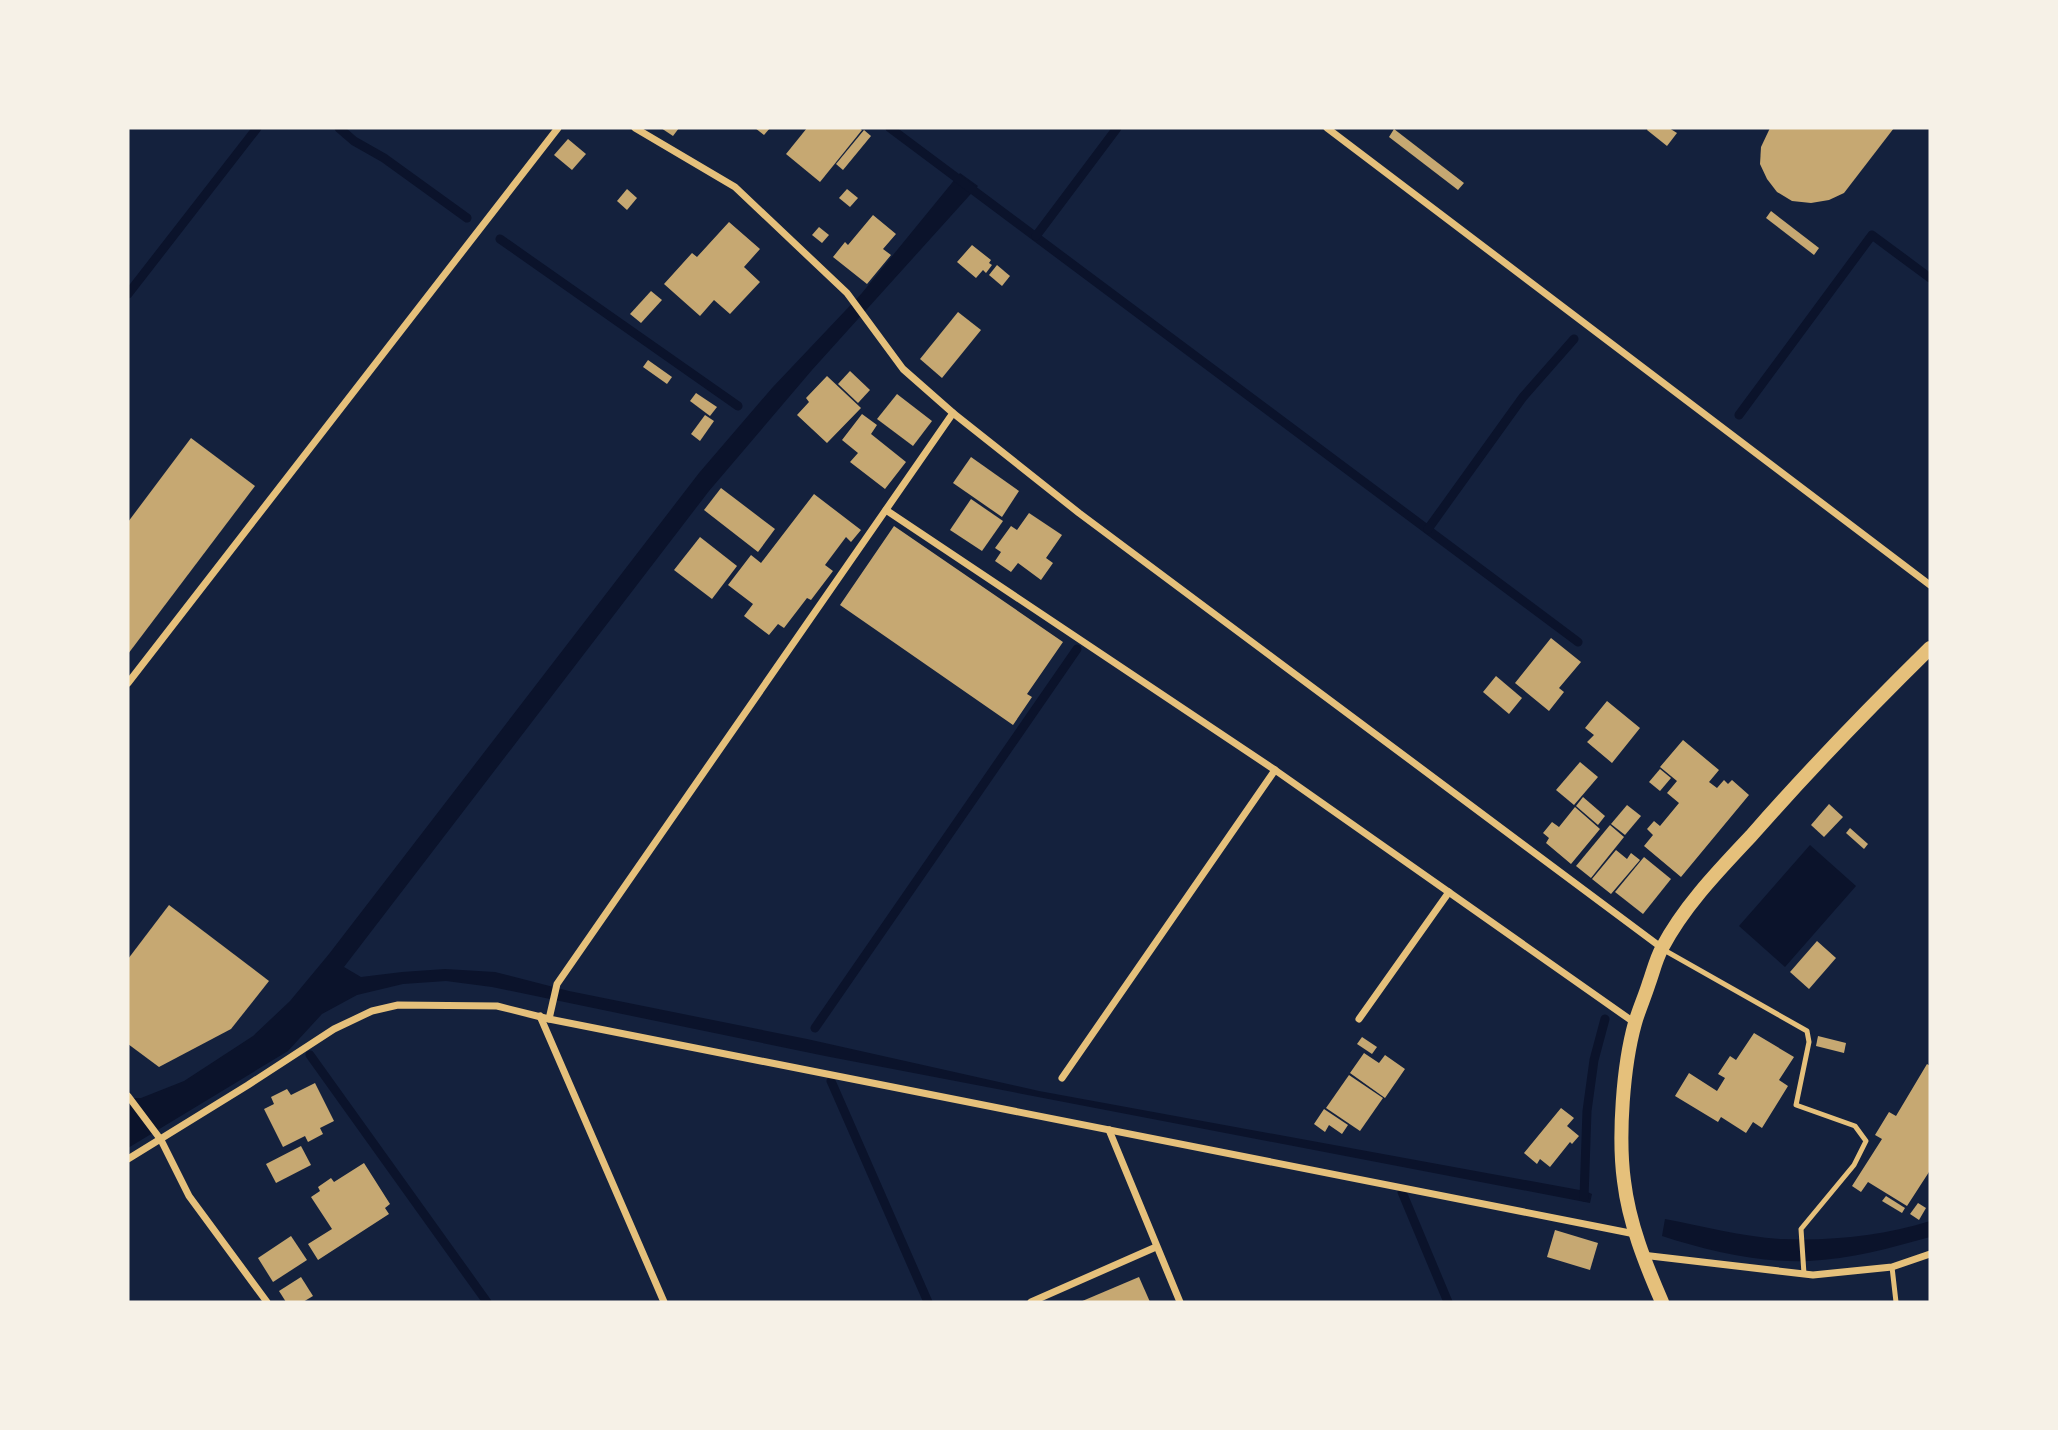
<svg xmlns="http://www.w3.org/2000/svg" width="2058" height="1430" viewBox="0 0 2058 1430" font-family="Ubuntu,sans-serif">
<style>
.water{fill:#0b132b}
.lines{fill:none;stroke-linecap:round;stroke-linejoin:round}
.stream{stroke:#0b132b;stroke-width:9}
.building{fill:#c6a872}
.service{stroke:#e5c07b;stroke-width:5}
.minor{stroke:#e5c07b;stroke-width:7}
.secondary{stroke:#e5c07b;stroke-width:14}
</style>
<rect width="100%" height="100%" fill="#14213d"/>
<g class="water">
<polygon points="960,173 978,186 812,370 709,491 344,967 361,977 402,972 445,969 495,972 569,991 807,1039 1039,1091 1585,1191 1592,1194 1590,1203 825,1056 492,987 446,981 403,984 357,995 322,1014 288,1051 128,1148 128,1098 141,1098 184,1081 253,1036 290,1001 329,954 699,473 772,388 862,293"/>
<polygon points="1810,845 1856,886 1785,967 1739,926"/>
<path d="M1665,1219C1703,1226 1743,1237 1782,1239C1831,1241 1883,1236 1930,1221V1237C1891,1248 1850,1259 1809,1261C1760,1263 1708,1251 1662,1236Z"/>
</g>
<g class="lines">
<g class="stream">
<polyline points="339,128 354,141 384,158 467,218"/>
<polyline points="890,128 1578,642"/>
<polyline points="1036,236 1117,128"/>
<polyline points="500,239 738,406"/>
<polyline points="128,294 257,128"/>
<polyline points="1739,415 1872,235 1930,278"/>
<polyline points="1428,529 1523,397 1574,339"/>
<polyline points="815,1028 1077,649"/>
<polyline points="310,1055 487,1302"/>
<polyline points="831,1081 928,1302"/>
<polyline points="1402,1192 1448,1302"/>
<polyline points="1584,1197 1587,1111 1594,1060 1605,1019"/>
</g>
</g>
<g class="building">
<polygon points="661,128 679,128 673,136"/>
<polygon points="755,128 770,128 764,135"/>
<polygon points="807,128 859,128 862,130 820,182 786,154"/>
<polygon points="1648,128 1669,128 1677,133 1667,146 1647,130"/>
<polygon points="1770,128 1894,128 1844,193 1829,200 1811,203 1792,201 1777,192 1767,179 1760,164 1761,147"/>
<polygon points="1394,129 1464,183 1458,190 1389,137"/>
<polygon points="864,130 871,136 843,170 836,164"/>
<polygon points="568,139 586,154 572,170 554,155"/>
<polygon points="627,189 637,198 627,210 617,201"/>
<polygon points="847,189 858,198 850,207 839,198"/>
<polygon points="1771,211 1819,248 1814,255 1766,218"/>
<polygon points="873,215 896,234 883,249 891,255 867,284 833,257 845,242 848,245"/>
<polygon points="729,222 760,249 744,267 760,282 730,314 714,300 700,316 664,284 692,253 697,257"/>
<polygon points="819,227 829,235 822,243 812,235"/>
<polygon points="972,245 991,260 989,263 992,265 986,273 983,270 976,278 957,262"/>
<polygon points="997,265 1010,276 1002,286 989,275"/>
<polygon points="651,291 662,300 641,323 630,314"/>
<polygon points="958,312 981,330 942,378 920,359"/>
<polygon points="648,360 672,377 667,384 643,367"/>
<polygon points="850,371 870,390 858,403 838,384"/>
<polygon points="827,376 861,408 827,443 797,415 809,402 806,398"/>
<polygon points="696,393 717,407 710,416 690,401"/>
<polygon points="897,394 932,421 913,446 877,419"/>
<polygon points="862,414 877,425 871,434 906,462 885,489 850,462 858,453 842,440"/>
<polygon points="705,415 714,421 700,441 691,434"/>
<polygon points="191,438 255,486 128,654 128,522"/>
<polygon points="971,457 1019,491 1002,517 953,483"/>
<polygon points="721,488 775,529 758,552 704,510"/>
<polygon points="814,494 861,530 851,542 846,537 825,565 833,571 811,600 807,598 784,628 778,624 769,635 744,616 753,604 728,585 751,555 761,563"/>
<polygon points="971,499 1003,521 982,551 950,530"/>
<polygon points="1029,513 1062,535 1046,558 1053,563 1041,580 1018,563 1011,572 995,561 1001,552 995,548 1011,526 1017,530"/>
<polygon points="894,526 1063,642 1027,694 1032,697 1013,725 840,605"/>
<polygon points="700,537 737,566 712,599 674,570"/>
<polygon points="1551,638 1581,662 1559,688 1564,692 1549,711 1515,683"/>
<polygon points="1496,676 1522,698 1509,714 1483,692"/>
<polygon points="1607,701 1640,728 1612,763 1587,742 1594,735 1585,728"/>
<polygon points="1683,740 1719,770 1709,782 1717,788 1724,780 1728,784 1732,780 1749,795 1681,877 1644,846 1653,835 1647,829 1654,821 1660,826 1679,803 1667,793 1677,781 1660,767"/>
<polygon points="1580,762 1598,777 1574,805 1556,790"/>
<polygon points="1660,769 1671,778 1660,791 1649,782"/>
<polygon points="1583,797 1605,816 1598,825 1576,806"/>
<polygon points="1829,804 1843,817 1824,837 1811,825"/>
<polygon points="1627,805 1641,816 1625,835 1611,824"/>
<polygon points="1575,807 1600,829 1571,864 1546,843 1549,838 1543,833 1552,822 1559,827"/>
<polygon points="1610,825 1624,837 1591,878 1576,866"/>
<polygon points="1850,828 1868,844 1864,849 1846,833"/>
<polygon points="1616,850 1627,859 1631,853 1640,860 1611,894 1592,879"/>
<polygon points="1644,857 1671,879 1643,914 1615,892"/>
<polygon points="169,905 269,981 231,1029 159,1067 128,1044 128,959"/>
<polygon points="1817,941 1836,958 1809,989 1790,972"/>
<polygon points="1754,1033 1794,1057 1779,1080 1788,1086 1762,1128 1753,1122 1746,1133 1721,1117 1718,1122 1675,1096 1689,1073 1717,1091 1725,1078 1718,1074 1730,1056 1736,1060"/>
<polygon points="1818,1036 1846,1043 1844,1053 1816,1046"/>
<polygon points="1362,1037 1377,1047 1372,1054 1357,1044"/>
<polygon points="1364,1053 1379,1063 1385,1055 1405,1069 1385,1098 1350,1073"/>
<polygon points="1927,1064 1930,1066 1930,1173 1929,1172 1907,1206 1868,1182 1861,1192 1852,1186 1882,1139 1875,1135 1889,1112 1896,1116"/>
<polygon points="1349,1075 1383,1098 1360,1131 1326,1108"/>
<polygon points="315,1083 334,1121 320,1128 323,1134 308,1142 305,1136 283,1147 264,1109 274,1104 271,1097 287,1089 291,1095"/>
<polygon points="1561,1108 1574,1118 1567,1126 1579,1136 1572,1144 1570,1142 1550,1167 1540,1159 1537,1164 1524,1153"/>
<polygon points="1324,1109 1348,1125 1342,1134 1329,1125 1325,1132 1314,1124"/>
<polygon points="301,1146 311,1165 276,1183 266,1164"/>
<polygon points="364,1163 390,1204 385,1208 389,1214 318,1260 308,1244 332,1229 311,1197 320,1191 318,1187 331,1178 334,1182"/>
<polygon points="1886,1196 1905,1208 1902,1213 1882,1201"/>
<polygon points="1918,1203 1926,1208 1919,1220 1910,1214"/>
<polygon points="1555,1230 1598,1243 1590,1270 1547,1257"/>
<polygon points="291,1236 307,1260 273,1282 258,1258"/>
<polygon points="301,1277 313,1296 303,1302 286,1302 279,1291"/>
<polygon points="1139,1277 1150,1302 1080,1302"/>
</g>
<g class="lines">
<g class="service">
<polyline points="1664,950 1807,1031 1809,1042 1796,1105 1855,1126 1866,1141 1854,1165 1801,1229 1804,1274"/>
<polyline points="1892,1267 1896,1302"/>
</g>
<g class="minor">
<polyline points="635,128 735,187 847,293 903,369 953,413 1079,513 1662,948"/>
<polyline points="1327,128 1930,585"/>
<polyline points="886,510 1275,770 1635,1023"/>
<polyline points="128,683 558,128"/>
<polyline points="540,1016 664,1302"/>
<polyline points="549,1019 557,984 953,413"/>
<polyline points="1359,1019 1449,892"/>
<polyline points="1062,1078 1275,770"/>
<polyline points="128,1096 161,1140 189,1196 267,1302"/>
<polyline points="1109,1130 1180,1302"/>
<polyline points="128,1159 248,1085 334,1029 372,1011 398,1005 497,1006 549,1019 1635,1234"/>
<polyline points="1642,1255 1813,1275 1892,1267 1930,1254"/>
<polyline points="1031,1302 1156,1247"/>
</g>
<path class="secondary" d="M1662,1302C1645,1263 1629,1223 1624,1181C1618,1137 1623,1066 1635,1023C1639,1009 1645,996 1649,983C1653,972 1656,959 1662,948C1684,906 1719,870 1751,836C1808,771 1868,709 1930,648"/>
</g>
<rect width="2058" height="1430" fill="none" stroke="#f6f1e7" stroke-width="259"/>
</svg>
